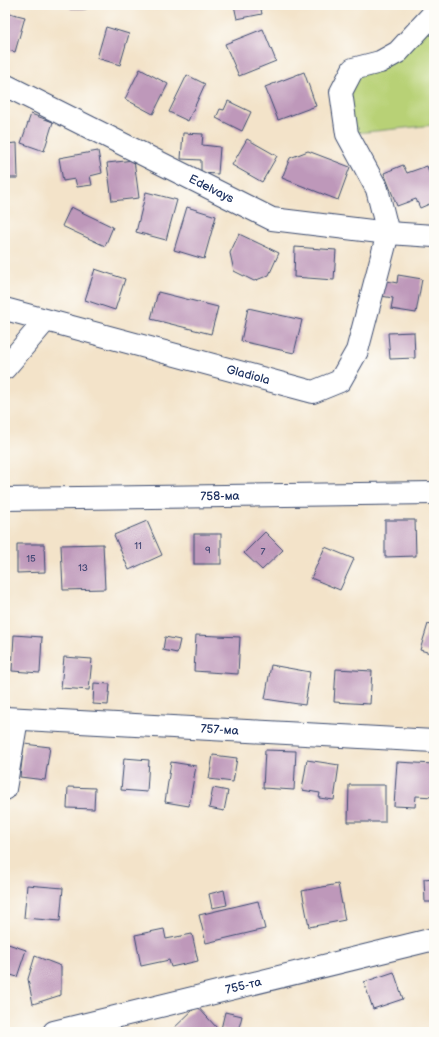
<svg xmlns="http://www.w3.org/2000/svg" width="439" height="1037" viewBox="0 0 439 1037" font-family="'Balsamiq Sans',sans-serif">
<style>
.green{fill:#b8d176;stroke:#6a806a}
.building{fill:#be98ba}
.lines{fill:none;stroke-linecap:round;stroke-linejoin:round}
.minor-casing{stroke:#3b4a6e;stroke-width:24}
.minor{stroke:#fff;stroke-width:22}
.labels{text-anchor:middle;stroke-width:3;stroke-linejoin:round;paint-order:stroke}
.number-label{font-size:10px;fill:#444975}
.street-label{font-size:12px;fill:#1b2f5e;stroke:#fdfcf7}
</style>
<rect width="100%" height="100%" fill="#fdfcf7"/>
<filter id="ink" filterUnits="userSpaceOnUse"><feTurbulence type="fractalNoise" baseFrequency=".025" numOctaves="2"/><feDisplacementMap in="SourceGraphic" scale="8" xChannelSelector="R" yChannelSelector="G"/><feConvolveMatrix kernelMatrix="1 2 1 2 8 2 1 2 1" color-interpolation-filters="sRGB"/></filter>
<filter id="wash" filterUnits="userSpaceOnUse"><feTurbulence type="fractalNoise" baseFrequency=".012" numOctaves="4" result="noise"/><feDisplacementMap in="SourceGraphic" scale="16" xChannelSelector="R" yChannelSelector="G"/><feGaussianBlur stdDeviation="0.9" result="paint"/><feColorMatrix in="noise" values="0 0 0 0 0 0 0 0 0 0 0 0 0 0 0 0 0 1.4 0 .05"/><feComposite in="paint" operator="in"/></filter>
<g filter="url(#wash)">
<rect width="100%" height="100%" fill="#f3e3c9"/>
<polygon class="green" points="434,13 434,125 347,134 353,69 380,62"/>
<g id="blocks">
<g class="building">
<rect x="70" y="5" width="16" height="4"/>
<polygon points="234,5 260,5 262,14 237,19"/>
<polygon points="5,12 25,17 15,52 5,49"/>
<polygon points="106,27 129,34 120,65 97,58"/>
<polygon points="263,29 276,61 239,76 225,44"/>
<polygon points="140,69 168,84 153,114 125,99"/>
<polygon points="304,72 316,106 278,120 265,87"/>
<polygon points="187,75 205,84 188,121 169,112"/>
<polygon points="228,101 251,112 242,131 216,118 220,109 224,110"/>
<polygon points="31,114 53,122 44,151 21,143"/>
<polygon points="183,133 203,134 202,145 220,147 218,174 201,173 201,160 181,159"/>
<polygon points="247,139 277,156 262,182 232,165"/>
<polygon points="17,143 18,178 5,178 5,144"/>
<polygon points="98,151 102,173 90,176 92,185 77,187 75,179 63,181 59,158"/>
<polygon points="308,151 350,167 338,200 282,178 290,158"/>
<polygon points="134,160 139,198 112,201 107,163"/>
<polygon points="403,165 407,173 427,166 430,175 434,173 434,202 420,208 416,199 397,206 384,173"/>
<polygon points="146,192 177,200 166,240 136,232"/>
<polygon points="71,207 113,227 105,246 62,226"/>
<polygon points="187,207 216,216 204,259 174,250"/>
<polygon points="239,234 279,253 269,275 254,281 234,271 230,253"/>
<polygon points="295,247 336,250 334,280 294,277"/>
<polygon points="95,269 125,279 115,310 85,300"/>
<polygon points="398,275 422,279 416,313 391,309 393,298 375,295 378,279 397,283"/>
<polygon points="158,292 218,307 211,334 151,319"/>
<polygon points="248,308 302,320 294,353 241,341"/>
<polygon points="414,332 415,358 390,359 388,333"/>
<polygon points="385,520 415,520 416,556 385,557"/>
<polygon points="147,521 162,555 129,570 114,535"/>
<polygon points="265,532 283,550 262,570 244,553"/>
<rect x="194" y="534" width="27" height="30"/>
<polygon points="17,544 44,544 45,572 17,573"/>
<polygon points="103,544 105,589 63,590 61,545"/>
<polygon points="325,547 354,559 340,590 311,578"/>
<polygon points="428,624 434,626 434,654 420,650"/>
<polygon points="14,635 42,637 40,673 12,671"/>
<polygon points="196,635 240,637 238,674 194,671"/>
<polygon points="165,637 180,640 177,653 163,650"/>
<polygon points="64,657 92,659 89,690 61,688"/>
<polygon points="271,665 310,672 305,705 265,699"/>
<polygon points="336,669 372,671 370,704 334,702"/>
<polygon points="94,683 110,684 108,705 93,704"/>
<polygon points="24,744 50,747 45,780 20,777"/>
<polygon points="265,750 296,751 294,790 263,788"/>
<polygon points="213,755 237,758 233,782 209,779"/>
<polygon points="124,758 149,760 147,792 121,790"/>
<polygon points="307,760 339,765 334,800 319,798 320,793 302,790"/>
<polygon points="171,762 196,766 189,806 165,802"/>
<polygon points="397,762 434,764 434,797 416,796 415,807 394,806"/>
<polygon points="349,785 385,785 385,822 348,822"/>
<polygon points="68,787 95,788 94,809 67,808"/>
<polygon points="213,788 228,791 224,811 209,808"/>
<polygon points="432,820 434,820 434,845 433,845"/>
<polygon points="434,878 434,902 425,902 424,879"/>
<polygon points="338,884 345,920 309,927 302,891"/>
<polygon points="27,885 63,888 60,921 24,918"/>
<polygon points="224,890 227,905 212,908 209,894"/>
<polygon points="258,901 265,929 206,943 199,915"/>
<polygon points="164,929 166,939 192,934 198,961 171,967 169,960 141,966 135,935"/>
<polygon points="5,943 26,950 17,977 5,973"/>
<polygon points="35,956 61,966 61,995 33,1004 28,979"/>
<polygon points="394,972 403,999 373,1009 364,982"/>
<polygon points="197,1006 217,1028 213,1032 170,1032"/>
<polygon points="225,1012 242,1016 238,1032 221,1029"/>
</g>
</g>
</g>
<g filter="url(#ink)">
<use href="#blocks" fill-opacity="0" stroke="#3b4a6e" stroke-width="1"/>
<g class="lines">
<g class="minor-casing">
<g id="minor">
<path id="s1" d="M5,85L272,219L388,233L434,236"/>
<path id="s2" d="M5,309L313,392L340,381L357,351L388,233L377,189L347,134L341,92L353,69L380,62L398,52L434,13"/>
<polyline points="5,368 45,321"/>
<path id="s3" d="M5,499L434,493"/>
<path id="s4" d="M5,718L434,741"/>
<polyline points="5,789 17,719"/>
<path id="s5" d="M54,1032L434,939"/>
</g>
</g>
<use href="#minor" class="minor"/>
</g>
</g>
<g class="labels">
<g class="number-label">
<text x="138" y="549">11</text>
<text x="208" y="553">9</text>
<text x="263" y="555">7</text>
<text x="31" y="562">15</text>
<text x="83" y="571">13</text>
</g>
<g class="street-label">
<text dy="4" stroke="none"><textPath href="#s1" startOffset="231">Edelvays</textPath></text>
<text dy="4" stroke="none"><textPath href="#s2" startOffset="252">Gladiola</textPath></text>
<text dy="4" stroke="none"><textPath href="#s3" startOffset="215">758-ма</textPath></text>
<text dy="4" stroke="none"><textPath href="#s4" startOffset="215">757-ма</textPath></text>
<text dy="4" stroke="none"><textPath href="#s5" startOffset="195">755-та</textPath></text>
</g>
</g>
<rect width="439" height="1037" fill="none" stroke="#fdfcf7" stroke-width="20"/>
</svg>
